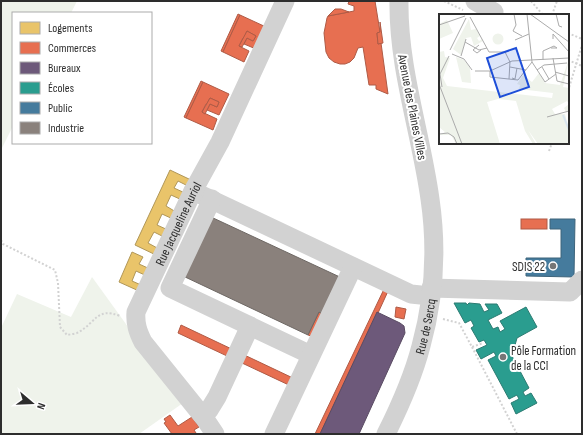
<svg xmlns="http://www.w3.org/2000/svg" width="583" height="435" viewBox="0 0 583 435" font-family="'Sofia Sans Condensed',sans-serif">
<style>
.green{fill:#eff3eb}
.homes{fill:#e9c46a;stroke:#b19758}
.shops{fill:#e76f51;stroke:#af5b46}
.offices{fill:#6d597a;stroke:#5a4c63}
.schools{fill:#2a9d8f;stroke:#2b7b72}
.public{fill:#457b9d;stroke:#3e647b}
.industry{fill:#8a817c;stroke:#6e6864}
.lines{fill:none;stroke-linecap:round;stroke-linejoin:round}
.path{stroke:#d2d2d2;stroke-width:2;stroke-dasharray:2 2;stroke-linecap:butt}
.minor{stroke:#d2d2d2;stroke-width:19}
.poi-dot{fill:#767676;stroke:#fff;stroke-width:1.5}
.labels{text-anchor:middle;stroke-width:4;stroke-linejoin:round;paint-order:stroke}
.street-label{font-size:13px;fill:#2d2d2d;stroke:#fff}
.poi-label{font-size:13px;fill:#2d2d2d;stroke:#fff;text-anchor:end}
.inset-river{fill:none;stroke:#d9e5ef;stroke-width:2}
.inset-road{fill:none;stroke:#ababab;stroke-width:1}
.view{fill:#1d4ed8;fill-opacity:0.15;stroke:#1d4ed8;stroke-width:2}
.inset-edge{fill:none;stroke:#2d2d2d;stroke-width:2}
</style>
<rect width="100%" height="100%" fill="#fff"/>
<g class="green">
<polygon points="1,1 77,1 71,13 13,13 13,126 1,150"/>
<polygon points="92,277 183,403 139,434 1,434 1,328 17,294 71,317"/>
</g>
<g class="homes">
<polygon points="170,170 191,180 188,186 178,181 174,188 185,193 182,200 171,195 166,206 176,212 173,219 162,214 157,225 168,230 164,237 154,232 148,243 159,249 156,255 135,245"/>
<polygon points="132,252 143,257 139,264 150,269 147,276 136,271 132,281 141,285 139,291 119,282"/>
</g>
<g class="shops">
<polygon points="349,1 375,1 380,32 377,33 378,44 381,43 388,94 376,89 376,85 369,85 363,47 358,48 354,58 350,62 345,64 340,64 334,62 329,58 326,52 324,33 327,18 328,16 354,11 354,6 348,4"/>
<polygon points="335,9 341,9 349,12 328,16"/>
<polygon points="238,14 240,15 223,52 221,51"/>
<polygon points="240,15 266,27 256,49 244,44 247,38 253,41 256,36 247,31 244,38 243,38 239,46 249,51 244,62 223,52"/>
<polygon points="380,22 383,43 378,44 377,33 380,32"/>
<polygon points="247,31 256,36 253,41 247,38 242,47 239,46"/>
<polygon points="201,81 203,82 186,118 184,117"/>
<polygon points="203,82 229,94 219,115 207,110 210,104 217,107 219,102 210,98 207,104 206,104 202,112 217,119 213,130 186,118"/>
<polygon points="210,98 219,102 217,107 210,104 205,114 202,112"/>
<rect x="521" y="219" width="26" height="10"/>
<polygon points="385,287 389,289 378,313 320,434 315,434"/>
<polygon points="396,307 406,309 404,319 395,317"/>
<polygon points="319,312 324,315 314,337 308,335"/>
<polygon points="181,325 295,379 291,386 178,333"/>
<polygon points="170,415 178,426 192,417 199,427 194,430 196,433 195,434 172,434 164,423 166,422 164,419"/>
</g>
<polygon class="offices" points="377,312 400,323 404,326 405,333 359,434 320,434"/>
<polygon class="schools" points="454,303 466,303 467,305 469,303 480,304 484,312 489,310 485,304 497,304 502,313 488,320 493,329 498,327 500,332 505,329 500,321 526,307 537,327 517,338 512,356 529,388 523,392 525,396 531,393 537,403 516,414 511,403 519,399 517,395 509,399 488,360 496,356 494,352 481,359 476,350 487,345 484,340 479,342 471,328 474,326 471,320 465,323"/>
<polygon class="public" points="550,219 575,219 574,277 526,276 526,258 561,258 561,229 550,229"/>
<polygon class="industry" points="211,217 342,278 324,315 319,312 308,335 183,276"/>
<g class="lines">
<g class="path">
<polyline points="444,1 463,10"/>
<polyline points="531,1 543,15"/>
<polyline points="552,15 557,1"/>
<polyline points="568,33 582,39"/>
<polyline points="568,60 582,66"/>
<polyline points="568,91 582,45"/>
<polyline points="549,151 552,143"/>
<path d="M1,240L3,244L55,270L58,283L60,327L67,335C71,334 76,334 79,332C96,322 97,307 120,316"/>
<polyline points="443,319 459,323 472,347 483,343"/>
<polyline points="472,347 517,434"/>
</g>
<g class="minor">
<polyline points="475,1 494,12"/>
<polyline points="193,191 411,294 430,296"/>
<polyline points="212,199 170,288 311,355"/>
<polyline points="431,288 570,292 582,280"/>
<polyline points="202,415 209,410 217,397 250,326"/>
<path id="s1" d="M215,434L205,419L143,342C138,332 135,324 136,312L193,191L220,142L285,1"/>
<polyline points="274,434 353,267"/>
<path id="s2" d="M386,434C400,406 413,377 421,346C434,299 437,247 430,199C421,133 398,68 399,1"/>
</g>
</g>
<g class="poi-dot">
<circle cx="553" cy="266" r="4"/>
<circle cx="503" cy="357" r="4"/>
</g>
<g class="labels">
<g class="street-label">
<text transform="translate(413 107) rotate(79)" y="5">Avenue des Plaines Villes</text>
<text dy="5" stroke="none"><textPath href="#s1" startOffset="246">Rue Jacqueline Auriol</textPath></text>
<text dy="5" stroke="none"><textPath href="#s2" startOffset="115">Rue de Sercq</textPath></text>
</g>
<g class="poi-label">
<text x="545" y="271">SDIS 22</text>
<text x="511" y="355" text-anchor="start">Pôle Formation<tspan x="511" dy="15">de la CCI</tspan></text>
</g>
</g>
<g transform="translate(439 14)">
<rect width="130" height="130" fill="#fff"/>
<path d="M30,5L32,16L37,15L41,22L38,24L40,27L43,25L44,27L35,32L32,23L27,24L22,41L14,35ZM8,6L14,19L0,25V10ZM53.5 25a5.5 5.5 0 1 1 11 0a5.5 5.5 0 1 1-11 0ZM5,37L6,43L11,44L4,64L8,72L113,84L114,79L80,75L81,71L78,70L84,61L93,68L100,59L106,69L121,71L130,45L124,73L130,74V97L127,98L125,94L130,90L128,87L113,95L116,100H126L130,115V130H99L89,116L97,130H94L86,117L77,87L59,85L48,88L61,130H17L12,121H0L6,118L0,113V38ZM17,43L25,46L31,54L32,69L23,68Z" fill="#eff3eb"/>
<path class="inset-river" d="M124,101L130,116"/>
<path class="inset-road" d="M75,0L77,11L74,17L83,22M88,0L93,48L106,68L117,60M91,0L130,28M117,0L120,12L123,13M31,3L50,38H66L71,48M0,11L26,2M114,25V20L130,38M76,26L90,20M26,28L40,36L48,34M40,31L34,36L38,39L42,36M11,36L27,4M13,40L25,45L33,56M22,42L27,25M114,44L118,67L130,70M104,46V37L115,32L118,34H112M71,53L87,56M103,53L110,65M98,56L105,51L128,49M36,57H51L73,47L130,44M51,57V63L79,66L93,48M116,58L130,62M73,64L76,65L78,54M70,65L71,47M0,70L23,130M3,73L1,60L10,42M108,103L130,97M0,120L9,119L15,123L18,130"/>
<path class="view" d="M77,34L90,73L61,83L48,44Z"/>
<rect width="130" height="130" class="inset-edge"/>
</g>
<rect width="583" height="435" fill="none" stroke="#2d2d2d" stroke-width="4"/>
<rect x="12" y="12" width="140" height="132" fill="#ffffff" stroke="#ababab"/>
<rect x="20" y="22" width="20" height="12" fill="#e9c46a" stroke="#ababab"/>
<text x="48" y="32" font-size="12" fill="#2d2d2d">Logements</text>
<rect x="20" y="42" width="20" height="12" fill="#e76f51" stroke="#ababab"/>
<text x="48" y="52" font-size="12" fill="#2d2d2d">Commerces</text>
<rect x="20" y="62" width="20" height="12" fill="#6d597a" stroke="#ababab"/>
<text x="48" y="72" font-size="12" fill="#2d2d2d">Bureaux</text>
<rect x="20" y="82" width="20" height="12" fill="#2a9d8f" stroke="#ababab"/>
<text x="48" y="92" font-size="12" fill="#2d2d2d">Écoles</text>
<rect x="20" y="102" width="20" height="12" fill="#457b9d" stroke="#ababab"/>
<text x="48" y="112" font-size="12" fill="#2d2d2d">Public</text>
<rect x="20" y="122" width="20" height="12" fill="#8a817c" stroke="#ababab"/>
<text x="48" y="132" font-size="12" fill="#2d2d2d">Industrie</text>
<g transform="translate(32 403) rotate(109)" stroke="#ffffff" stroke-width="3" paint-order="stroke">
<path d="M0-3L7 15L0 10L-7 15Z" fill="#2d2d2d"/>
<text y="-6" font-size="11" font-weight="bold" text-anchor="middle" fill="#2d2d2d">N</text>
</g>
</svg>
